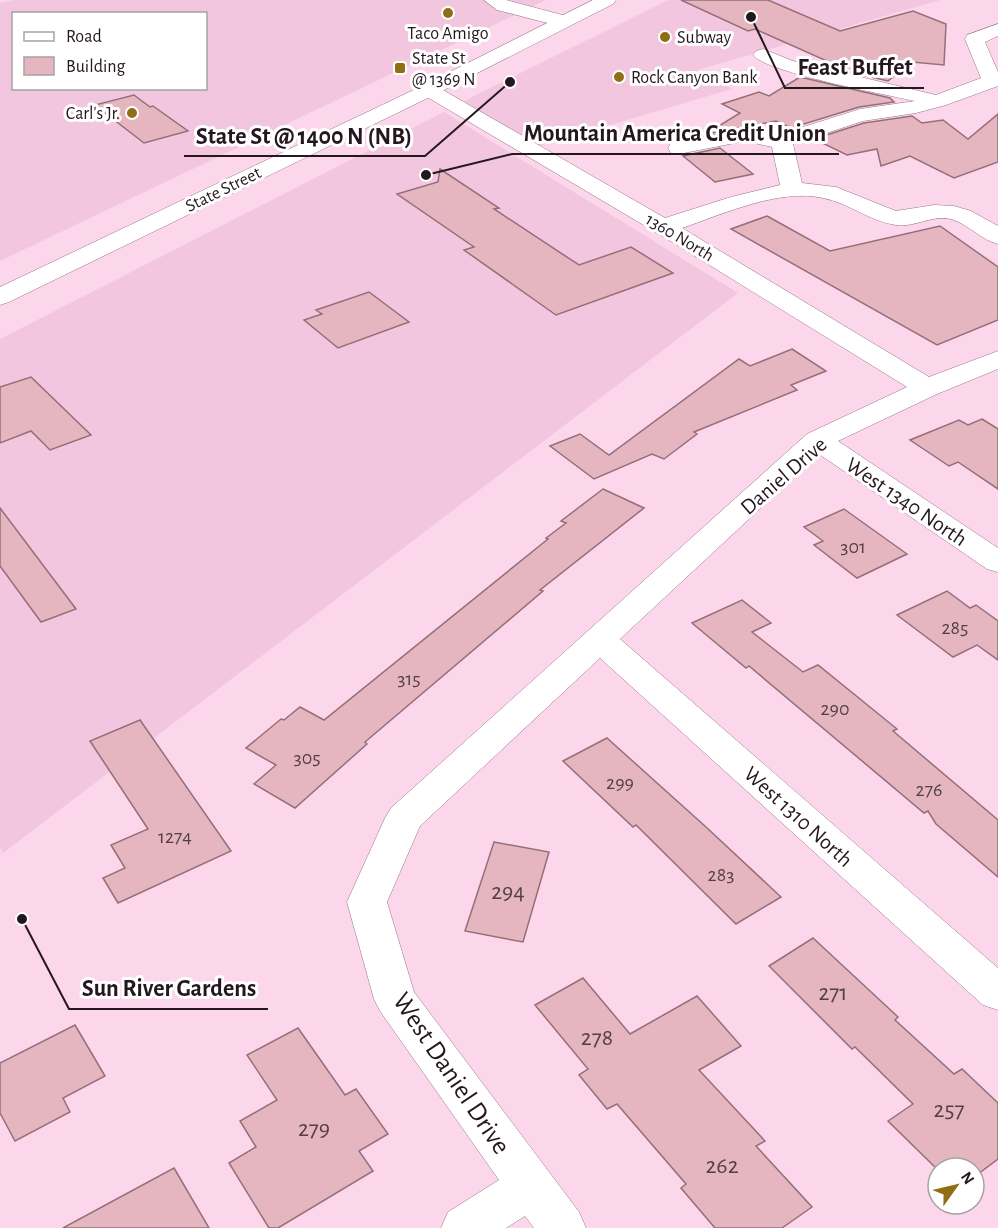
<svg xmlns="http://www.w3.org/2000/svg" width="998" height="1228" viewBox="0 0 998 1228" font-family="'Alegreya Sans',sans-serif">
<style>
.built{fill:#f2c6df;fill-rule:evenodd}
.building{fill:#e5b6c0;stroke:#956f77;stroke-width:1.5}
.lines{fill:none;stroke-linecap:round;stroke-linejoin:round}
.street-casing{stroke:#967588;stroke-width:1}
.primary-casing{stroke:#967588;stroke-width:1}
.street{fill:#fff;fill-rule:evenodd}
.primary{fill:#fff;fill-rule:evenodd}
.poi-dot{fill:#906f14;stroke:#fff;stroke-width:2}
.labels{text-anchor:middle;stroke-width:6;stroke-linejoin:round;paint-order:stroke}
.far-poi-label{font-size:18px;fill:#24171e;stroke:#fff;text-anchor:start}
.far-street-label{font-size:18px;fill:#24171e;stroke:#fff}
.number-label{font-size:20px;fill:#543f46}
.street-label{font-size:22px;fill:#24171e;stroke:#fff}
.near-number-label{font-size:24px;fill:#543f46}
.near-street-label{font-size:27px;fill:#24171e;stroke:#fff}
.leader{fill:none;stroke:#24171e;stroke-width:2}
.callout-dot{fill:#24171e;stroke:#fff;stroke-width:2}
.callout-label{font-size:24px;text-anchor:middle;font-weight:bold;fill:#24171e;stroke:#fff;stroke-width:6;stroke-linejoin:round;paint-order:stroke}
</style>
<rect width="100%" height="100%" fill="#fcd6eb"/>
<g class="built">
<path d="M14,0H546L0,261V3ZM14,14H206V88H14Z"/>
<polygon points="668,0 940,0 697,70 732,89 539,146 464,101"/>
<polygon points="444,112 738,293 3,853 0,847 0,339"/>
</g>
<g class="building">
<polygon points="681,0 768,0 840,31 913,11 946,24 944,65 912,62 888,81 820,65 827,61 755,29 748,31"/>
<polygon points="800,77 890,98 894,102 859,107 791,128 776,121 713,133 712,130 740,113 722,104 759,92 769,96"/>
<polygon points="134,95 150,107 153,106 188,131 144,143 95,105"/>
<polygon points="998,114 998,162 954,178 910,156 881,166 877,149 847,155 814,139 864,123 912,116 922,123 943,120 968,139"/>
<polygon points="720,148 753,174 715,182 683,156"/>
<polygon points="440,169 499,208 494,209 579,265 631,247 673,273 556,315 464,250 474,247 397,194 438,182"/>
<polygon points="767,216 830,251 940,226 998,267 998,320 937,345 731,229"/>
<polygon points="369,292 409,322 338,348 304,320 322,314 316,310"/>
<polygon points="792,349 826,371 791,385 797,390 694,432 697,434 664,459 652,454 594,479 550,446 580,434 609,455 739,359 750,366"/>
<polygon points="31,377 91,435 50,450 31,431 0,443 0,387"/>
<polygon points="982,419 998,429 998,489 958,462 949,466 910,440 959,420 968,425"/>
<polygon points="603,489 644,508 540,590 543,591 365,742 367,744 295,808 254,784 276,765 246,748 281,719 284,720 300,707 324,720 548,539 546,538 566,523 561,521"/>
<polygon points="0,508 76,609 41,622 0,566"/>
<polygon points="844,509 907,554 857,578 814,545 823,541 804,527"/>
<polygon points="947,591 970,608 976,605 998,621 998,660 977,645 953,657 897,615"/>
<polygon points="742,600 771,623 752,632 803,672 818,665 897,729 893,731 998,820 998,877 936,824 928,811 924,813 749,666 746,668 692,623"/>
<polygon points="140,720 231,851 118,903 103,878 125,868 111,845 148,829 90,741"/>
<polygon points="607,738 706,827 781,897 736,924 636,825 633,827 563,761"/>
<polygon points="494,842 549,852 523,942 465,931"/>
<polygon points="813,938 898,1017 895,1020 954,1074 962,1069 998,1103 998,1159 974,1177 974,1168 938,1168 938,1170 888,1121 913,1104 855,1047 852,1049 769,966"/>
<polygon points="583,978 630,1034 697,996 741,1046 699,1070 765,1141 756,1146 812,1207 782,1228 715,1228 681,1188 686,1184 617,1104 607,1109 579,1075 588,1069 535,1005"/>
<polygon points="75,1025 105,1076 63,1098 70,1112 15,1141 0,1113 0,1063"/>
<polygon points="298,1028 345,1095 356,1089 388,1134 359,1151 373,1171 278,1228 269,1228 229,1163 256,1147 240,1121 277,1100 247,1055"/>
<polygon points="174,1168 209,1228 63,1228"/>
</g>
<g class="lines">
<g class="street-casing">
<g id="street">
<polygon points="484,0 506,0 570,17 572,21 570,25 563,27 497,10"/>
<path d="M998,24V36L985,42L998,72V86L946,105L916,113L863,121L793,144L802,183L836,187L896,211L934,205L954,206L971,211L998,226V244C982,240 970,226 954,220C934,213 915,228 896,225C869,221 849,203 823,198C780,188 723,214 682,228L929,377L998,351V369L937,394L838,441L998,548V572L987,569L819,454L620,639L998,968V1010L983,1005L600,658L420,826L387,902L414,992L579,1212L586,1228H534L525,1216L506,1228H441L448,1212L499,1180L380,1011L374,999L347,902L385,818L391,808L807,434L907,387L669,240L422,94L419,90L422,86H436L665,218L731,197L780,185L772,147L745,141L679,154L671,153L668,148L671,143L745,129L778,135L860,109L915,101C888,95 765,72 753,55L756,51L763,49L793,61L936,95L981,78L965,39L967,35Z"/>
</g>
</g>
<g class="primary-casing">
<polygon id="primary" points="593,0 616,0 613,4 436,94 9,302 0,305 0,287 422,86"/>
</g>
<use href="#street" class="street"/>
<use href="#primary" class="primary"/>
</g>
<g class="poi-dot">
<circle cx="448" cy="13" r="6"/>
<circle cx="665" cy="37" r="6"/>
<rect x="394" y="62" width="12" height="12" rx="3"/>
<circle cx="619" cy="77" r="6"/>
<circle cx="132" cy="113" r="6"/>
</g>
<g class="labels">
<g class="far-poi-label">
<text x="448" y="39" text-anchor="middle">Taco Amigo</text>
<text x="677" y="43">Subway</text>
<text x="412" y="64">State St<tspan x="412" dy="21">@ 1369 N</tspan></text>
<text x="631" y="83">Rock Canyon Bank</text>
<text x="120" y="119" text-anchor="end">Carl's Jr.</text>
</g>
<g class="far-street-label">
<text transform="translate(223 189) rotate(-26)" y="6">State Street</text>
<text transform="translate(680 237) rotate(31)" y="6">1360 North</text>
</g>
<g class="number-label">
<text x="853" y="553">301</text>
<text x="955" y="634">285</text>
<text x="409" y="685">315</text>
<text x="835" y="715">290</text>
<text x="307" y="764">305</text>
<text x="620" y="789">299</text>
<text x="929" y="796">276</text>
<text x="175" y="843">1274</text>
<text x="721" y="881">283</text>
</g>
<g class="street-label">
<text transform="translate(783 475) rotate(-41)" y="8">Daniel Drive</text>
<text transform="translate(907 501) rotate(34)" y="8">West 1340 North</text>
<text transform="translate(799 816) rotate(42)" y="8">West 1310 North</text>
</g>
<g class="near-number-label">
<text x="508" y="899">294</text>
<text x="833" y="1000">271</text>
<text x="597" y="1045">278</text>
<text x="949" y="1117">257</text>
<text x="314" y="1136">279</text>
<text x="722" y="1173">262</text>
</g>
<g class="near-street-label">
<text transform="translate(452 1073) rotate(56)" y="9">West Daniel Drive</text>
</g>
</g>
<path class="leader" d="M751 17L785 88H924M426 175L512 154H839M510 82L425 156H184M22 919L69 1009H268"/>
<g class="callout-dot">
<circle cx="751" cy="17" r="6"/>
<circle cx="426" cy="175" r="6"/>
<circle cx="510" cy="82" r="6"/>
<circle cx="22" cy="919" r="6"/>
</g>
<g class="callout-label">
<text x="855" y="75">Feast Buffet</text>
<text x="675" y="141">Mountain America Credit Union</text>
<text x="304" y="144">State St @ 1400 N (NB)</text>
<text x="169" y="996">Sun River Gardens</text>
</g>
<rect x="12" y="12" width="195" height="78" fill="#ffffff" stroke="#a7a2a5" stroke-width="1.5"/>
<rect x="24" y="32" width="30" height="9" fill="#ffffff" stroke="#a7a2a5" stroke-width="1.5"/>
<text x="66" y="42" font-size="18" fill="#24171e">Road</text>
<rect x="24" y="57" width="30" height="18" fill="#e5b6c0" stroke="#a7a2a5" stroke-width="1.5"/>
<text x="66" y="72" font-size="18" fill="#24171e">Building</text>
<g transform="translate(956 1186) rotate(56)"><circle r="28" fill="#ffffff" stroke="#a7a2a5" stroke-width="1.5"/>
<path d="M0-4.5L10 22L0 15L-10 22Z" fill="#906f14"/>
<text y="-9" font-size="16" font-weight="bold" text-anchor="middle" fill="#24171e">N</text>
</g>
</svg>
